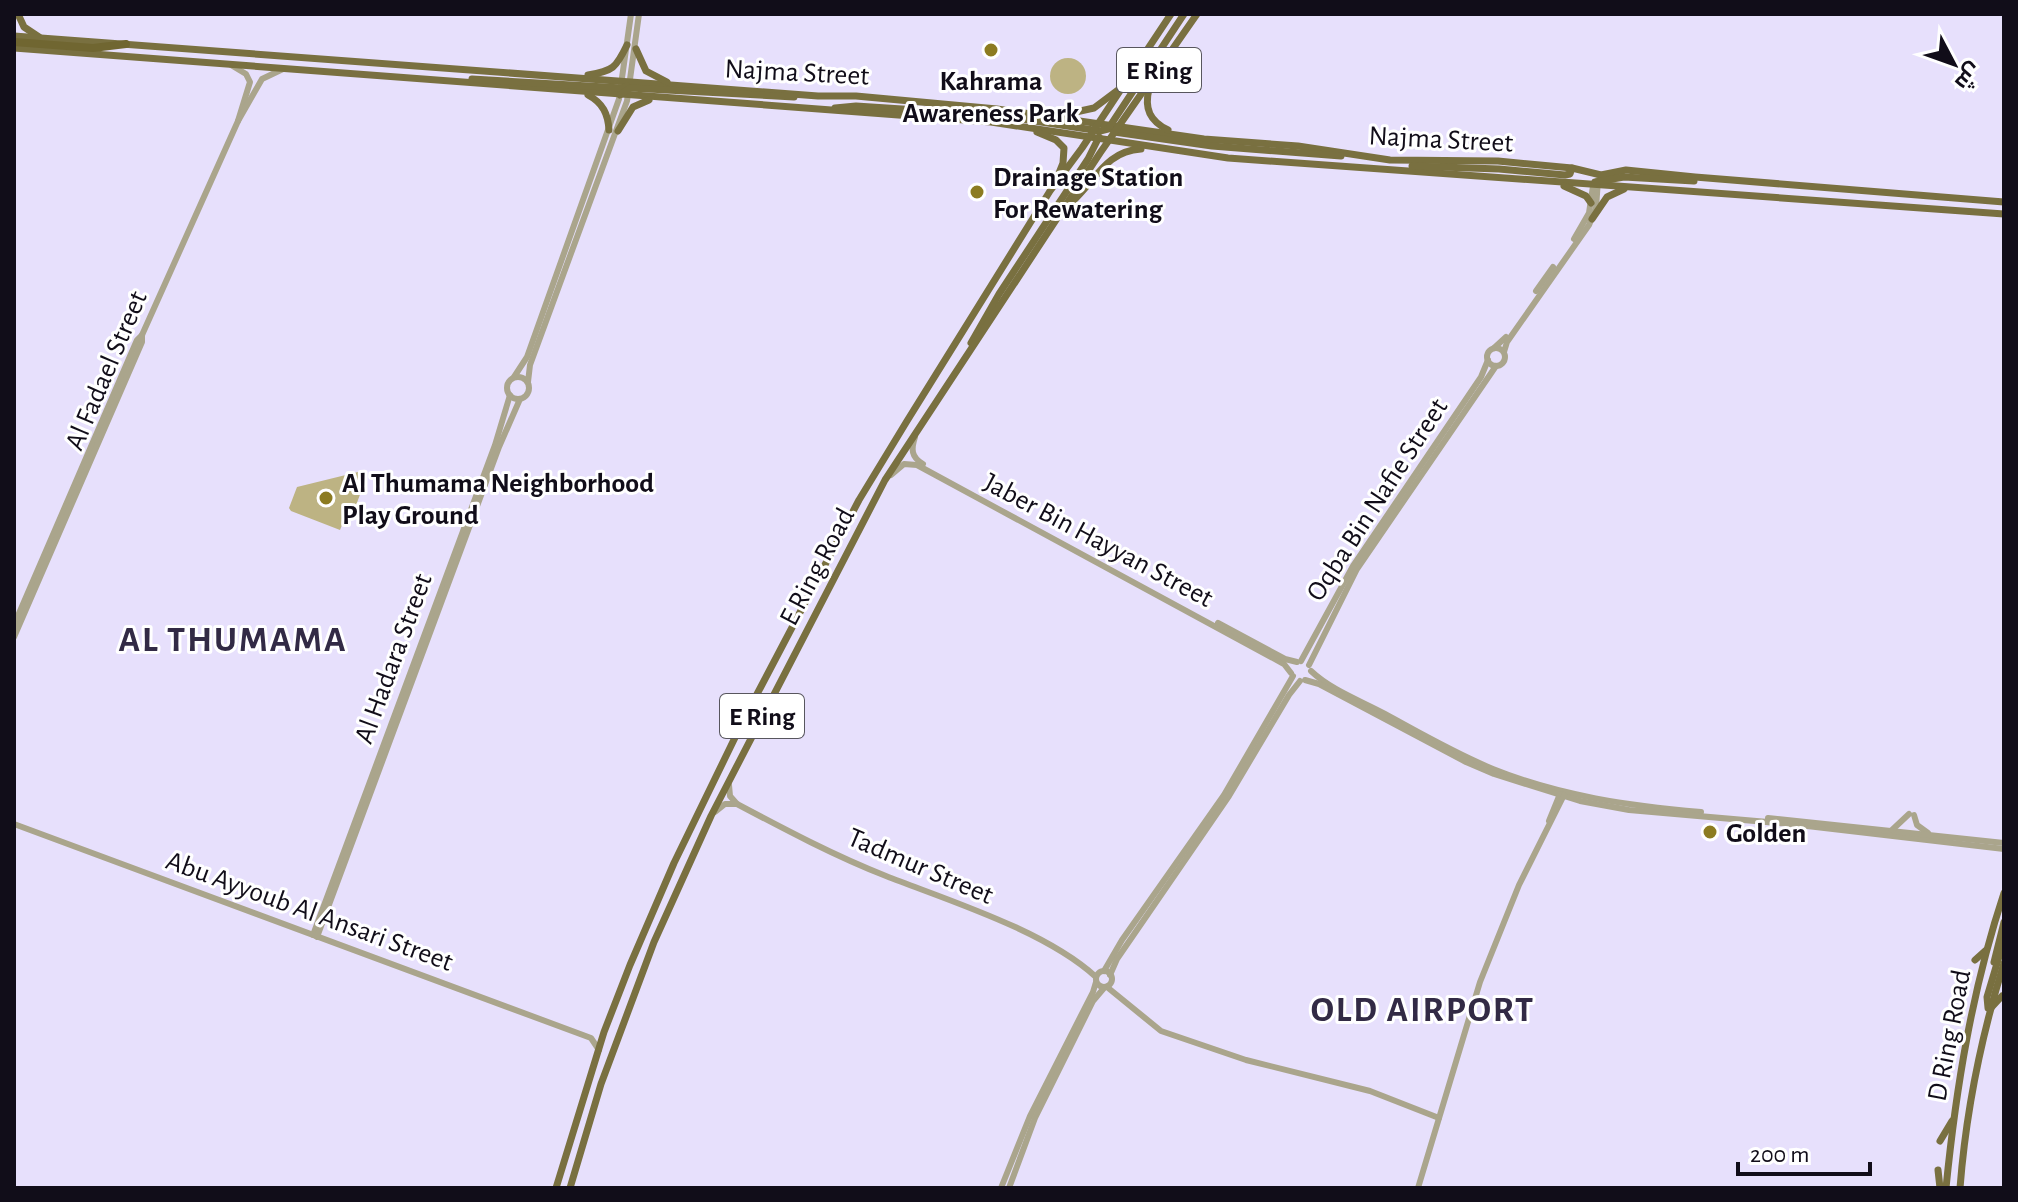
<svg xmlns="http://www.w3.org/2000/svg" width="2018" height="1202" viewBox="0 0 2018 1202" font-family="'Alegreya Sans',Cairo,sans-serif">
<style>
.green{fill:#bdb383}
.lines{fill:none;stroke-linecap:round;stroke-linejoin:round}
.tertiary{stroke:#aaa58c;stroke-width:6}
.primary{stroke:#797040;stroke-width:7}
.trunk{stroke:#706631;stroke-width:8}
.poi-dot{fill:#8c7b21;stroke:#fff;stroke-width:3}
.labels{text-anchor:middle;stroke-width:6;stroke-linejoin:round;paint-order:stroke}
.shield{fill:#fff;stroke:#58565e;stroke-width:2}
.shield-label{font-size:26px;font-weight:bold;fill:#110d19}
.street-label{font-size:28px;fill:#110d19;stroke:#fff}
.poi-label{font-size:28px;font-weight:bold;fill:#110d19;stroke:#fff;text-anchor:start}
.district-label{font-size:36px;font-weight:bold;letter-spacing:2px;fill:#322a45;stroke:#fff}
</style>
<rect width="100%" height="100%" fill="#e7e0fc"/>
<g class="green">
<circle cx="1068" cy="76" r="18"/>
<polygon points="362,471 366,478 350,522 344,520 340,530 291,511 289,508 297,487"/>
</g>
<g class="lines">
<g class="tertiary">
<polyline points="231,65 246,74 250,82 238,121"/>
<polyline points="1574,239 1589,213 1593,186"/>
<polyline points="1536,291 1553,267"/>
<polyline points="1494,348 1506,337"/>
<circle cx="1496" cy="357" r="9"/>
<polyline points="1504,352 1507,342 1589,225 1596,208 1598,180"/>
<circle cx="518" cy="388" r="11"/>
<polyline points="514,377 527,357 619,99 631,14"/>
<polyline points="528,382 530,365 627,101 639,14"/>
<path d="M915,437C911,449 911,457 923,464"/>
<polyline points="891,475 904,464 917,465 1284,664 1291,673"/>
<polyline points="1218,623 1285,659 1297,662"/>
<polyline points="14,625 137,340 142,335"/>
<polyline points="14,637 142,342 142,335 238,121 262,79 283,69"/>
<polyline points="1301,661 1353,566 1481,377 1488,360"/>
<polyline points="1309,665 1357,569 1496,366"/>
<path d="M1311,671C1331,690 1361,701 1385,714C1420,733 1456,754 1493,769C1560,796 1630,806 1701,812"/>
<polyline points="1305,680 1319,684 1466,762 1494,774 1580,801 1629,810 1790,824 2004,849"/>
<path d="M729,785L730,796L737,804C786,830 835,856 886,876C950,901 1046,931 1096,977"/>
<polyline points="715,812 725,804 737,804"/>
<polyline points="1914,815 1917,825 1928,833"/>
<polyline points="1768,818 2004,843"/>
<polyline points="1549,821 1560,794"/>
<polyline points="14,824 591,1038 599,1050"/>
<polyline points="1892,830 1909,814"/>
<polyline points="313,935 495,445 510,395"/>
<polyline points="317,937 499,447 520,399"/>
<circle cx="1104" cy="979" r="8"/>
<polyline points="1104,971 1122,940 1224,795 1293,676"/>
<polyline points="1110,975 1117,959 1229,796 1289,695 1300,681"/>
<polyline points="1107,987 1161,1031 1246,1060 1370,1091 1439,1118"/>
<polyline points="1001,1188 1030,1116 1093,992 1096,982"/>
<polyline points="1009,1188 1035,1118 1093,1001 1104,988"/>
<polyline points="1418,1188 1480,982 1519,885 1564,795"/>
</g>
<g class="primary">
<polyline points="18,14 24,27 39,37"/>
<polyline points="14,36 818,96 856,96 997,109 1204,139 1298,146 1390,160 1498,161 1572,168 1601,175 1626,170 1695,177 2004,202"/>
<polyline points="14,48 991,122 1228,158 2004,214"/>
<polyline points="636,49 646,71 667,82"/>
<path d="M588,75C613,71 616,68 627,45"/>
<polyline points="472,79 622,88 627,86"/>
<path d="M1149,89C1144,109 1150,121 1168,130"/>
<path d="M588,95C603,103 608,114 609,130"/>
<polyline points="620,95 630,88 794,97"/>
<polyline points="835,108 856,106 994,115 1100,131 1116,127"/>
<polyline points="1062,115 1094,108 1118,90"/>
<polyline points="1110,126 1184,14"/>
<polyline points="618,131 633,107 649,100"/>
<polyline points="1037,132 1056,140 1064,148 1063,163 1057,178"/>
<polyline points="1114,132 1212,146 1341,156"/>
<polyline points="1412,166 1499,169 1565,175 1570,174 1572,168"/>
<polyline points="1595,182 1624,177 1694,181"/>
<polyline points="1564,186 1586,196 1591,203"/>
<path d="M1072,202C1096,180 1106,151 1141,149"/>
<polyline points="1592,219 1607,197 1624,189"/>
<polyline points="971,343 999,294 1088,159 1099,137"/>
<polyline points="1975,960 1985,951"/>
<polyline points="1994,962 2004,922"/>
<polyline points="1988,1008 1987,997 2004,940"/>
<polyline points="1990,1009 2002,996"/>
<polyline points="1940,1141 1952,1121"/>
<polyline points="1938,1170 1940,1188"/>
<polyline points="556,1188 604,1032 630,965 674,863 745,717 859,500 907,421 1050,191 1082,148 1171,14"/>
<polyline points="570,1188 601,1084 654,942 711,816 885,480 1100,153 1197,14"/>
<path d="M1946,1188C1956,1088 1972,989 2004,893"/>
<path d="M1960,1188C1966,1111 1981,1037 2004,963"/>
</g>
<polyline class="trunk" points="14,42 93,48 126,44"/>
</g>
<g class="poi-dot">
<circle cx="991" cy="50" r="8"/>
<circle cx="977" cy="192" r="8"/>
<circle cx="326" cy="498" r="8"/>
<circle cx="1710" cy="832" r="8"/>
</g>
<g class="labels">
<g class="shield">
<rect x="1117" y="48" width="84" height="44" rx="6"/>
<rect x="720" y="694" width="84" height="44" rx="6"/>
</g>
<g class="shield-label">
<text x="1159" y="79">E Ring</text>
<text x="762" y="725">E Ring</text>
</g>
<g class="street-label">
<text transform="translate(797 71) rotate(3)" y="10">Najma Street</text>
<text transform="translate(1441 138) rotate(3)" y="10">Najma Street</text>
<text transform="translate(105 370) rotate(-67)" y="10">Al Fadael Street</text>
<text transform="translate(1376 499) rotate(-57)" y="10">Oqba Bin Nafie Street</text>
<text transform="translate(1099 539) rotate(28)" y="10">Jaber Bin Hayyan Street</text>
<text transform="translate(816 566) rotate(-62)" y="10">E Ring Road</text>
<text transform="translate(392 658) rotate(-70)" y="10">Al Hadara Street</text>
<text transform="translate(921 865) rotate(23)" y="10">Tadmur Street</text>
<text transform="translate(310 910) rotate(20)" y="10">Abu Ayyoub Al Ansari Street</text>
<text transform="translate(1948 1035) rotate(-79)" y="10">D Ring Road</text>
</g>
<g class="poi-label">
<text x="991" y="90" text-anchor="middle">Kahrama<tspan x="991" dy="32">Awareness Park</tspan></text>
<text x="993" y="186">Drainage Station<tspan x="993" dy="32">For Rewatering</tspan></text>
<text x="342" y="492">Al Thumama Neighborhood<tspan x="342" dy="32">Play Ground</tspan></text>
<text x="1726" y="842">Golden</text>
</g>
<g class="district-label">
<text x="233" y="651">AL THUMAMA</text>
<text x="1423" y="1021">OLD AIRPORT</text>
</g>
</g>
<rect width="2018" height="1202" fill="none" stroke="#110d19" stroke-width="32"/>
<g transform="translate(1954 64) rotate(131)" stroke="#ffffff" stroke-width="6" paint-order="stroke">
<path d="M0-6L14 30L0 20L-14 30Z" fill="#110d19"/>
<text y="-12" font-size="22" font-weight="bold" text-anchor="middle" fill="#110d19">ش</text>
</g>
<path d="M1738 1162v12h132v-12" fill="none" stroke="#110d19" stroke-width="4"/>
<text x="1750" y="1162" font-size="24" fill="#110d19" stroke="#ffffff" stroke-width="6" paint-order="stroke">200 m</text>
</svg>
